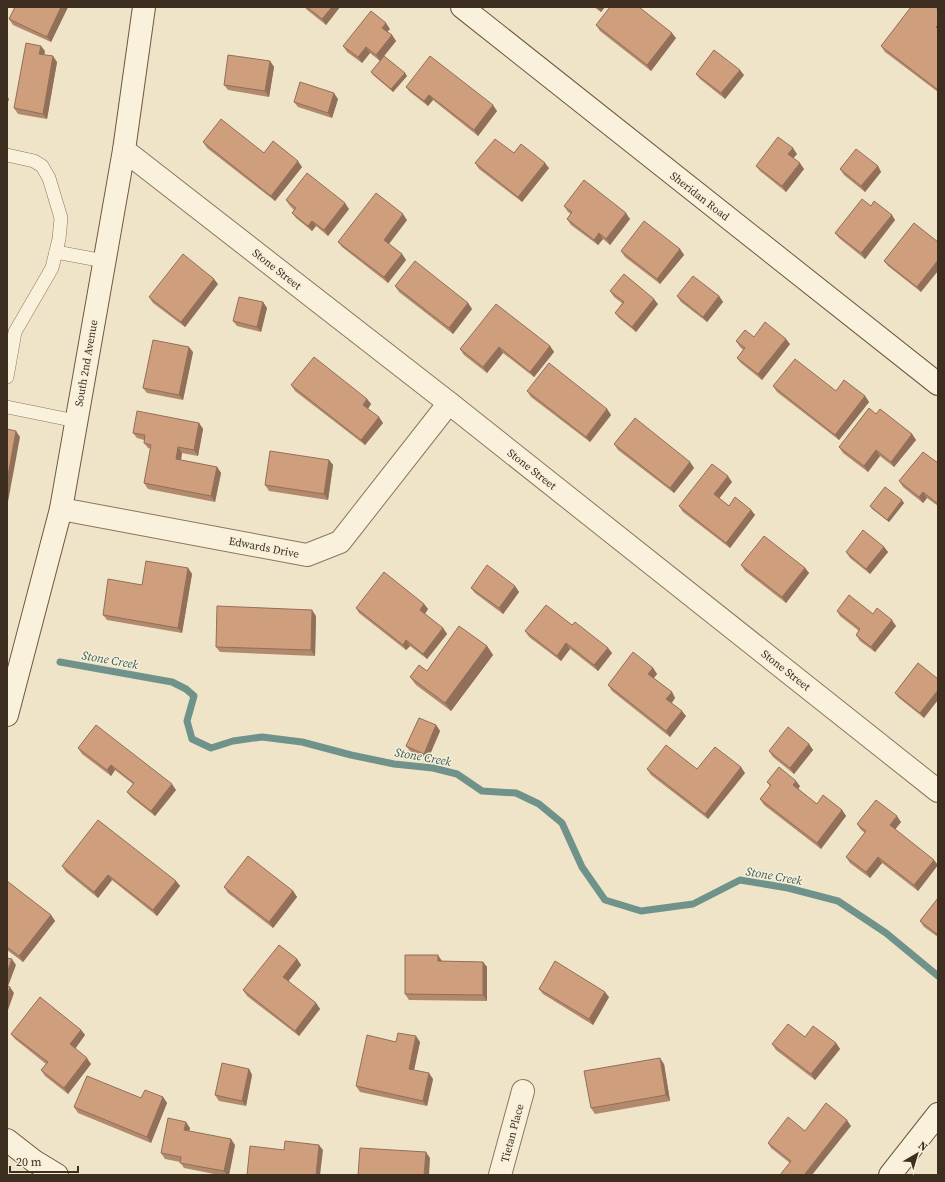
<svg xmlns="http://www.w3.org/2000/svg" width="945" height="1182" viewBox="0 0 945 1182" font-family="'Source Serif 4',serif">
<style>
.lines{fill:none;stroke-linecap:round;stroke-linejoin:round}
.stream{stroke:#6f938a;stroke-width:7}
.lane-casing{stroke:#8d765c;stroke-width:14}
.street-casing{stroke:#8d765c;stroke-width:24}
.secondary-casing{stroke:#6f573f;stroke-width:24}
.lane{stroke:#faf1dc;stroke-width:13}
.street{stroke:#faf1dc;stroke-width:22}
.secondary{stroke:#faf1dc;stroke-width:22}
.wall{fill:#b2896c}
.shaded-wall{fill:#916f58}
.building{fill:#cf9f7d;stroke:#916f58}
.labels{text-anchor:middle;stroke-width:3;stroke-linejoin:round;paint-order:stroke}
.street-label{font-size:11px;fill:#3d2e20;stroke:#f7eed8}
.water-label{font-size:12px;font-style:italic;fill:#2f5d5a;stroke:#f7eed8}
</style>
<rect width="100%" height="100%" fill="#f0e4c8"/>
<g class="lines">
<polyline class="stream" points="60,662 172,682 186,689 194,696 187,721 192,739 211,748 233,741 262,737 302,742 351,755 394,764 433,768 457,774 482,791 516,793 539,804 562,823 582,867 605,900 641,911 693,904 740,880 788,888 838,901 886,933 938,976"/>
<g class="lane-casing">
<g id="lane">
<polyline points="7,155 34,161 42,166 49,178 61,218 59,239 52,268 15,332 7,377"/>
<polyline points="56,252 104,261"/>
<polyline points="7,407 76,421"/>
</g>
</g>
<g class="street-casing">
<g id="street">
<polyline points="124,150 449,403 938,791"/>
<polyline points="61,509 307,555 340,542 449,403"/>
<polyline points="500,1175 523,1091"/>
</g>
</g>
<g class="secondary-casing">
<g id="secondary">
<polyline points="462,7 938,384"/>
<polyline points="7,715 61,509 124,150 144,7"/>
<polyline points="7,1140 34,1161 57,1175"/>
<polyline points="890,1175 938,1114"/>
</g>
</g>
<use href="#lane" class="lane"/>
<use href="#street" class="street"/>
<use href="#secondary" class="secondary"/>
</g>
<g class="wall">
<polygon points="15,7 68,7 51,42 13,25 9,19"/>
<polygon points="305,7 340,7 326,25 306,9"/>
<polygon points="594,7 605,7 601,12"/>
<polygon points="938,9 938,92 885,52 881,46"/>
<polygon points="596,25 676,38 651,71 600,31"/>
<polygon points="390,29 387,32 392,35 396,41 384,56 407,76 393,92 373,75 371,72 380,61 370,53 362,63 347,52 343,46"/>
<polygon points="45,51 44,55 57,62 47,119 18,114 14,108"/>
<polygon points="270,61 274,67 269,97 228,90 224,85"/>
<polygon points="696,74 744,75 725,99 700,79"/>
<polygon points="406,87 497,111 478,136 433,100 428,106 410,92"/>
<polygon points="338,99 332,118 298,107 294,102"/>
<polygon points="203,142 264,153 302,167 275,201 207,148"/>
<polygon points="514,153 549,168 522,202 479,169 475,163"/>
<polygon points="797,154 793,158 804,169 786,192 760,171 756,166"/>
<polygon points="878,166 881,172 865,192 844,175 840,169"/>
<polygon points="286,200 349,209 328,236 316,226 312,231 296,218 292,213 294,210 290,206"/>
<polygon points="564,206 630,219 610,245 603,239 598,245 571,225 567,219 571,214 568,212"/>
<polygon points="871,206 895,220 865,259 839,238 835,233"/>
<polygon points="407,220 389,244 402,254 406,260 388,283 342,247 338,242"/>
<polygon points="914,223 921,292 888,266 884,261"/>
<polygon points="680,249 684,255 660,284 625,257 621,251"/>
<polygon points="218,284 185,327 153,303 149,297"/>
<polygon points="395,286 468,303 472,309 453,334 399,292"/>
<polygon points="610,291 658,304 636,332 619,318 615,313 622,303 614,297"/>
<polygon points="677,296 719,296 723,302 707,322 681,302"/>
<polygon points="263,302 267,308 261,332 237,326 233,321"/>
<polygon points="754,337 790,344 762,380 741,363 737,358 743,350 740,347 736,341"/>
<polygon points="550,346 554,352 534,377 503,353 487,373 464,355 460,349"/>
<polygon points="193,352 183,400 147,393 143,388"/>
<polygon points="291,385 367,399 371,404 368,409 383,423 365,445 295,391"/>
<polygon points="773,386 836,391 865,396 869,402 839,440 777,392"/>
<polygon points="527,391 607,409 611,415 590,442 531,397"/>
<polygon points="876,414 912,434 916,440 894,467 880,456 868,472 843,453 839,447"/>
<polygon points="199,423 203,429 198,456 182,453 181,460 217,467 221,473 215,502 148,489 144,483 151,449 148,448 144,443 144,440 137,438 133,433"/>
<polygon points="614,444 690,462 694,468 674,493 618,450"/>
<polygon points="329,460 333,465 328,500 269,491 265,485"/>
<polygon points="938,463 938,506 927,498 923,503 903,487 899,481"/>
<polygon points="732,482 719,498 729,506 751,510 755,515 730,548 683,512 679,506"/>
<polygon points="904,503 889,522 872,509 870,506"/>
<polygon points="884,547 888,552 870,574 850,558 846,552"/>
<polygon points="741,565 805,568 809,573 786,603 745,571"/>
<polygon points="188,568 192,574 182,633 107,620 103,615 142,585"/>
<polygon points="515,586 519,592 503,614 475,593 471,588"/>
<polygon points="424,604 428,609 425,614 443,628 447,634 427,659 410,646 406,650 359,613 356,608"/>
<polygon points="837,611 873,614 896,626 875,652 860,641 856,635 859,631 840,616"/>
<polygon points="316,616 315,656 220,652 216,647"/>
<polygon points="572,625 608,648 612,653 598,671 570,649 561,661 529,637 525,631"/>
<polygon points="487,646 493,655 451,711 416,685 410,677"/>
<polygon points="918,663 924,718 899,698 895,693"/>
<polygon points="653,668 657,674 654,678 672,692 675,698 672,703 686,716 670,737 612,691 608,685"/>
<polygon points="436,725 440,731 428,759 410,751 406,746"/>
<polygon points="809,744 813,750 794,774 773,757 769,751"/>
<polygon points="78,748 176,790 155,816 131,797 127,792 133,784 115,770 111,776 82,754"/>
<polygon points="647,769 697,769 745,773 708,819 651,775"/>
<polygon points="767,782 800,786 798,789 817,804 842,810 846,816 821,849 764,805 760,799 770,786"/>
<polygon points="901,822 895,829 938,865 918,891 882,863 870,878 850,863 846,857 865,833 861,830 857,824"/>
<polygon points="62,866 176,881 180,886 157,916 112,880 98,898 66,872"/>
<polygon points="7,882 51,915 55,921 23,962 7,950"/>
<polygon points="224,887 293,891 297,897 273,928 228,893"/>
<polygon points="938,898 938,937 924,927 920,921"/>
<polygon points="297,959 301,965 288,981 316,1003 320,1009 299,1036 247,996 243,990"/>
<polygon points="442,961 483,962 487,967 487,1001 409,1000 405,994"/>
<polygon points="539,989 609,997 593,1025 543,994"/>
<polygon points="81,1030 85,1035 75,1049 91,1064 68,1094 45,1076 41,1070 46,1064 15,1039 11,1034"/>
<polygon points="805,1037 836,1043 840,1049 815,1080 776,1050 772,1044"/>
<polygon points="396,1042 420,1042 414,1070 433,1079 427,1106 360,1092 356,1086"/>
<polygon points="664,1064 670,1101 595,1114 591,1108"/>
<polygon points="249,1069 252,1075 246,1106 219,1101 215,1095"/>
<polygon points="163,1097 167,1103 151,1143 78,1113 74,1107 141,1098"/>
<polygon points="851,1126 790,1163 771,1148 768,1143 805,1131"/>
<polygon points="190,1128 189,1131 235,1145 229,1175 219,1175 184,1168 180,1162 165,1159 161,1153"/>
</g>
<g class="shaded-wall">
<polygon points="61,7 68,7 51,42 47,37"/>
<polygon points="332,7 340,7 326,25 322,19"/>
<polygon points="597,7 605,7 601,12"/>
<polygon points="386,23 390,29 386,33 382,28"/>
<polygon points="672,33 676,38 651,71 647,65"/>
<polygon points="392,35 396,41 380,61 376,55"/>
<polygon points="41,46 45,51 43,60 39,54"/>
<polygon points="366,47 370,53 362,63 358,57"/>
<polygon points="53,56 57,62 47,119 43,114"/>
<polygon points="270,61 274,67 269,97 265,91"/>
<polygon points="740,70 744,75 725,99 721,93"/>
<polygon points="405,73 407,76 393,92 391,89"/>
<polygon points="334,93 338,99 332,118 328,113"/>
<polygon points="429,95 433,100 428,106 424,101"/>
<polygon points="7,96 9,99 7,105"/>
<polygon points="493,105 497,111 478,136 474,130"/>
<polygon points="793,148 797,154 792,160 788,154"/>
<polygon points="298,161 302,167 275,201 271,196"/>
<polygon points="545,163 549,168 522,202 518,197"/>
<polygon points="800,163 804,169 786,192 782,186"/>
<polygon points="878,166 881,172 865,192 861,186"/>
<polygon points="345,203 349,209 328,236 324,230"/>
<polygon points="626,213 630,219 610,245 606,239"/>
<polygon points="403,214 407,220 388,245 384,240"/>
<polygon points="892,215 895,220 865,259 861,253"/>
<polygon points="312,221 316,226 312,231 308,226"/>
<polygon points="599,233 603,239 598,245 594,240"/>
<polygon points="680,249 684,255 660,284 657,279"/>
<polygon points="402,254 406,260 388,283 384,277"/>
<polygon points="938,260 938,271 921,292 917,287"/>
<polygon points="214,279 218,284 185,327 181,322"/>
<polygon points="719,296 723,302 707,322 703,317"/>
<polygon points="654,299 658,304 636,332 632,327"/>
<polygon points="263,302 267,308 261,332 257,327"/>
<polygon points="468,303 472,309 453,334 449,328"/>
<polygon points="786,339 790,344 762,380 758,374"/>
<polygon points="550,346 554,352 534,377 530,372"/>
<polygon points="189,347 193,352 183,400 179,395"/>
<polygon points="499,347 503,353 487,373 483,367"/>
<polygon points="865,396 869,402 839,440 835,435"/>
<polygon points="367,399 371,404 367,410 363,405"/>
<polygon points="607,409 611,415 590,442 586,437"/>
<polygon points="379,417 383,423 365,445 361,440"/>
<polygon points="199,423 203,429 198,456 194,450"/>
<polygon points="16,431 20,437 7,507 7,481"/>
<polygon points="912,434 916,440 894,467 891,462"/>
<polygon points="178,447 182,453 180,465 176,459"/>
<polygon points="876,450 880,456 868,472 864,466"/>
<polygon points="329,460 333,465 328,500 324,494"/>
<polygon points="690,462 694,468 674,493 670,488"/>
<polygon points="217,467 221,473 215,502 211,496"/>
<polygon points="728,476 732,482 718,500 714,494"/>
<polygon points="923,492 927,498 923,503 919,497"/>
<polygon points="902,500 904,503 889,522 887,520"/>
<polygon points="751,510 755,515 730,548 726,543"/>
<polygon points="884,547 888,552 870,574 866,569"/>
<polygon points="188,568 192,574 182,633 178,628"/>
<polygon points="805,568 809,573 786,603 782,597"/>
<polygon points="515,586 519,592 503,614 499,608"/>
<polygon points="424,604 428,609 424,615 420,610"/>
<polygon points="312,610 316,616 315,656 311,650"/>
<polygon points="892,620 896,626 875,652 871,647"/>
<polygon points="443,628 447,634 427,659 423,654"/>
<polygon points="406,640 410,646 406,650 403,645"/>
<polygon points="566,643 570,649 561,661 557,656"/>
<polygon points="487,646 493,655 451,711 445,703"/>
<polygon points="608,648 612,653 598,671 594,665"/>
<polygon points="653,668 657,674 652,680 648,674"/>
<polygon points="938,690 938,700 924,718 920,713"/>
<polygon points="672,692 675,698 670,704 666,699"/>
<polygon points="682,711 686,716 670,737 666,731"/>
<polygon points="436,725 440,731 428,759 424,754"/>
<polygon points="809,744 813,750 794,774 790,768"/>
<polygon points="111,765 115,770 111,776 107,770"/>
<polygon points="741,767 745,773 708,819 705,814"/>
<polygon points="796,781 800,786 797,791 793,785"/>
<polygon points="172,784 176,790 155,816 151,811"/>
<polygon points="842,810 846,816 821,849 817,843"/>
<polygon points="897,816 901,822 894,831 890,825"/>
<polygon points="878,857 882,863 870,878 866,872"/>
<polygon points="934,860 938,865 918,891 914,885"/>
<polygon points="108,875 112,880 98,898 94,892"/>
<polygon points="176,881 180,886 157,916 153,910"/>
<polygon points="293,891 297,897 273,928 269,922"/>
<polygon points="51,915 55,921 23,962 19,956"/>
<polygon points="438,955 442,961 442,967 438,961"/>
<polygon points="12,959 16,965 7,989 7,972"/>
<polygon points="297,959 301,965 287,983 283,977"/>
<polygon points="483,962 487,967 487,1001 483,995"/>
<polygon points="10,987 14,993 7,1013 7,996"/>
<polygon points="605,992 609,997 593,1025 589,1019"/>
<polygon points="316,1003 320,1009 299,1036 295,1031"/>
<polygon points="81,1030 85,1035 74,1050 70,1044"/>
<polygon points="416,1036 420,1042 413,1075 409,1069"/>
<polygon points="836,1043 840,1049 815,1080 811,1074"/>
<polygon points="87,1058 91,1064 68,1094 64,1088"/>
<polygon points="660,1058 664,1064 670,1101 666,1095"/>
<polygon points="249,1069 252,1075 246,1106 242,1101"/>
<polygon points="429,1073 433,1079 427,1106 423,1101"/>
<polygon points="163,1097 167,1103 151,1143 147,1137"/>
<polygon points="847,1120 851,1126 812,1175 804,1175"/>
<polygon points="186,1122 190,1128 188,1136 184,1130"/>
<polygon points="231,1139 235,1145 229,1175 227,1175 224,1171"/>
<polygon points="319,1145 323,1150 320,1175 316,1175"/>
<polygon points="426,1152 430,1158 429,1175 424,1175"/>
</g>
<g class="building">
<polygon points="15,7 61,7 47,37 9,19"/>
<polygon points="307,7 332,7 322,19"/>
<polygon points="610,7 639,7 672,33 647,65 596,25"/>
<polygon points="911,7 935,7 938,9 938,25 936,27 938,29 938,90 881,46"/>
<polygon points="371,11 386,23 382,28 392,35 376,55 366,47 358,57 343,46"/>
<polygon points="26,43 41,46 39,54 53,56 43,114 14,108"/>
<polygon points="714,50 740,70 721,93 696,74"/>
<polygon points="228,55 270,61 265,91 224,85"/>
<polygon points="384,56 405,73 391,89 371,72"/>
<polygon points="430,56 493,105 474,130 429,95 424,101 406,87"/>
<polygon points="300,82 334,93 328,113 294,102"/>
<polygon points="221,119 264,153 273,141 298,161 271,196 203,142"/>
<polygon points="778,137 793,148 788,154 800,163 782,186 756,166"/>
<polygon points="495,139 514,153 521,144 545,163 518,197 475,163"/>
<polygon points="856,149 878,166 861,186 840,169"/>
<polygon points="307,173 345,203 324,230 312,221 308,226 292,213 296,208 286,200"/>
<polygon points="584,180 626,213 606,239 599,233 594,240 567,219 572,212 564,206"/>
<polygon points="376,193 403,214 384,240 402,254 384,277 338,242"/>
<polygon points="862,199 871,206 874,201 892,215 861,253 835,233"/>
<polygon points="644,221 680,249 657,279 621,251"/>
<polygon points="914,223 938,242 938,260 917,287 884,261"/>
<polygon points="183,254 214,279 181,322 149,297"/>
<polygon points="415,261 468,303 449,328 395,286"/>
<polygon points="624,274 654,299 632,327 615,313 624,302 610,291"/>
<polygon points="693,276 719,296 703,317 677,296"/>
<polygon points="239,297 263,302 257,327 233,321"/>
<polygon points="496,304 550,346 530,372 499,347 483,367 460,349"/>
<polygon points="765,322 786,339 758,374 737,358 745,348 736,341 745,330 754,337"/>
<polygon points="153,340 189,347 179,395 143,388"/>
<polygon points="314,357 367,399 363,405 379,417 361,440 291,385"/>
<polygon points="795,359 836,391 844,380 865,396 835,435 773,386"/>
<polygon points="549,363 607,409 586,437 527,391"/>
<polygon points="869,408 876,414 880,409 912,434 891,462 876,450 864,466 839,447"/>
<polygon points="137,411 199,423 194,450 178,447 176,459 217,467 211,496 144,483 151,445 144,443 145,435 133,433"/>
<polygon points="635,418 690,462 670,488 614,444"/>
<polygon points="7,429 16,431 7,481"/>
<polygon points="270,451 329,460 324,494 265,485"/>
<polygon points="923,452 938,463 938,504 923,492 919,497 899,481"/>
<polygon points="712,464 728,476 714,494 729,506 735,497 751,510 726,543 679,506"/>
<polygon points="885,487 902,500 887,520 870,506"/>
<polygon points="863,530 884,547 866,569 846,552"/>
<polygon points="764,536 805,568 782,597 741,565"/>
<polygon points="146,561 188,568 178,628 103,615 108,579 142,585"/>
<polygon points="487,565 515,586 499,608 471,588"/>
<polygon points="384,572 424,604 420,610 443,628 423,654 406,640 403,645 356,608"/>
<polygon points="849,595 873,614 877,608 892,620 871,647 856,635 860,629 837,611"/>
<polygon points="546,605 572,625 575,622 608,648 594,665 566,643 557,656 525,631"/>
<polygon points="217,606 312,610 311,650 216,647"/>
<polygon points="459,626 487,646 445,703 410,677 419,665 427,671"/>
<polygon points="633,652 653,668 648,674 672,692 666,699 682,711 666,731 608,685"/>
<polygon points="918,663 938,679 938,690 920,713 895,693"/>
<polygon points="419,718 436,725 424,754 406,746"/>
<polygon points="96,725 172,784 151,811 127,792 134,783 111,765 107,770 78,748"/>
<polygon points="788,727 809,744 790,768 769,751"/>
<polygon points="666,745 697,769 715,747 741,767 705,814 647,769"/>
<polygon points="779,767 796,781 793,785 817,804 823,795 842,810 817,843 760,799 771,785 767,782"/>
<polygon points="876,800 897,816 890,825 934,860 914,885 878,857 866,872 846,857 866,831 857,824"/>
<polygon points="98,820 176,881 153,910 108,875 94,892 62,866"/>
<polygon points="248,856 293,891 269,922 224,887"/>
<polygon points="7,881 51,915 19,956 7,947"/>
<polygon points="938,898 938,935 920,921"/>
<polygon points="279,945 297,959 283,977 316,1003 295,1031 243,990"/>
<polygon points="405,955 438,955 438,961 483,962 483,995 405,994"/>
<polygon points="7,958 12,959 7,972"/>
<polygon points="555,961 605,992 589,1019 539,989"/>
<polygon points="7,986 10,987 7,996"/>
<polygon points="40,997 81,1030 70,1044 87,1058 64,1088 41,1070 48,1062 11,1034"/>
<polygon points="788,1024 805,1037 813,1026 836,1043 811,1074 772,1044"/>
<polygon points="398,1033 416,1036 409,1069 429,1073 423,1101 356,1086 367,1035 396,1042"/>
<polygon points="660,1058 666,1095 591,1108 584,1071"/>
<polygon points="222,1063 249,1069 242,1101 215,1095"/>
<polygon points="87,1076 141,1098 145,1090 163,1097 147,1137 74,1107"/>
<polygon points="826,1103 847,1120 804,1175 780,1175 791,1161 768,1143 788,1117 805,1131"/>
<polygon points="168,1118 186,1122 184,1130 231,1139 224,1171 180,1163 181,1157 161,1153"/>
<polygon points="285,1141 319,1145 316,1175 247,1175 250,1146 284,1150"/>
<polygon points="360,1148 426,1152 424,1175 358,1175"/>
</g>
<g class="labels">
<g class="street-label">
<text transform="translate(700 196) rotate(38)" y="4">Sheridan Road</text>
<text transform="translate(277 269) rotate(38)" y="4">Stone Street</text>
<text transform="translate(86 363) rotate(-80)" y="4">South 2nd Avenue</text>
<text transform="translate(532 469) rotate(38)" y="4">Stone Street</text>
<text transform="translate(264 547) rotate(11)" y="4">Edwards Drive</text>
<text transform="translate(786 670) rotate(38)" y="4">Stone Street</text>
<text transform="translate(512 1133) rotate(-75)" y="4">Tietan Place</text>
</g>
<g class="water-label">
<text transform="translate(110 660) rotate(10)" y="4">Stone Creek</text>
<text transform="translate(423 757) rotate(10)" y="4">Stone Creek</text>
<text transform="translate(774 876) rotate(10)" y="4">Stone Creek</text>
</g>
</g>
<rect width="945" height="1182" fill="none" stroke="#3d2e20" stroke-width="16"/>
<g transform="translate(917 1154) rotate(38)" stroke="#f7eed8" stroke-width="3" paint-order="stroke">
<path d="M0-3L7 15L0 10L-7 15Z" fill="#3d2e20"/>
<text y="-6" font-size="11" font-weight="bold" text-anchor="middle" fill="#3d2e20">N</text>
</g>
<path d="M10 1166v6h68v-6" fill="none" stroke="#3d2e20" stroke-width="2"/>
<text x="16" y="1166" font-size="12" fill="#3d2e20" stroke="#f7eed8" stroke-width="3" paint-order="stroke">20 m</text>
</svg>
